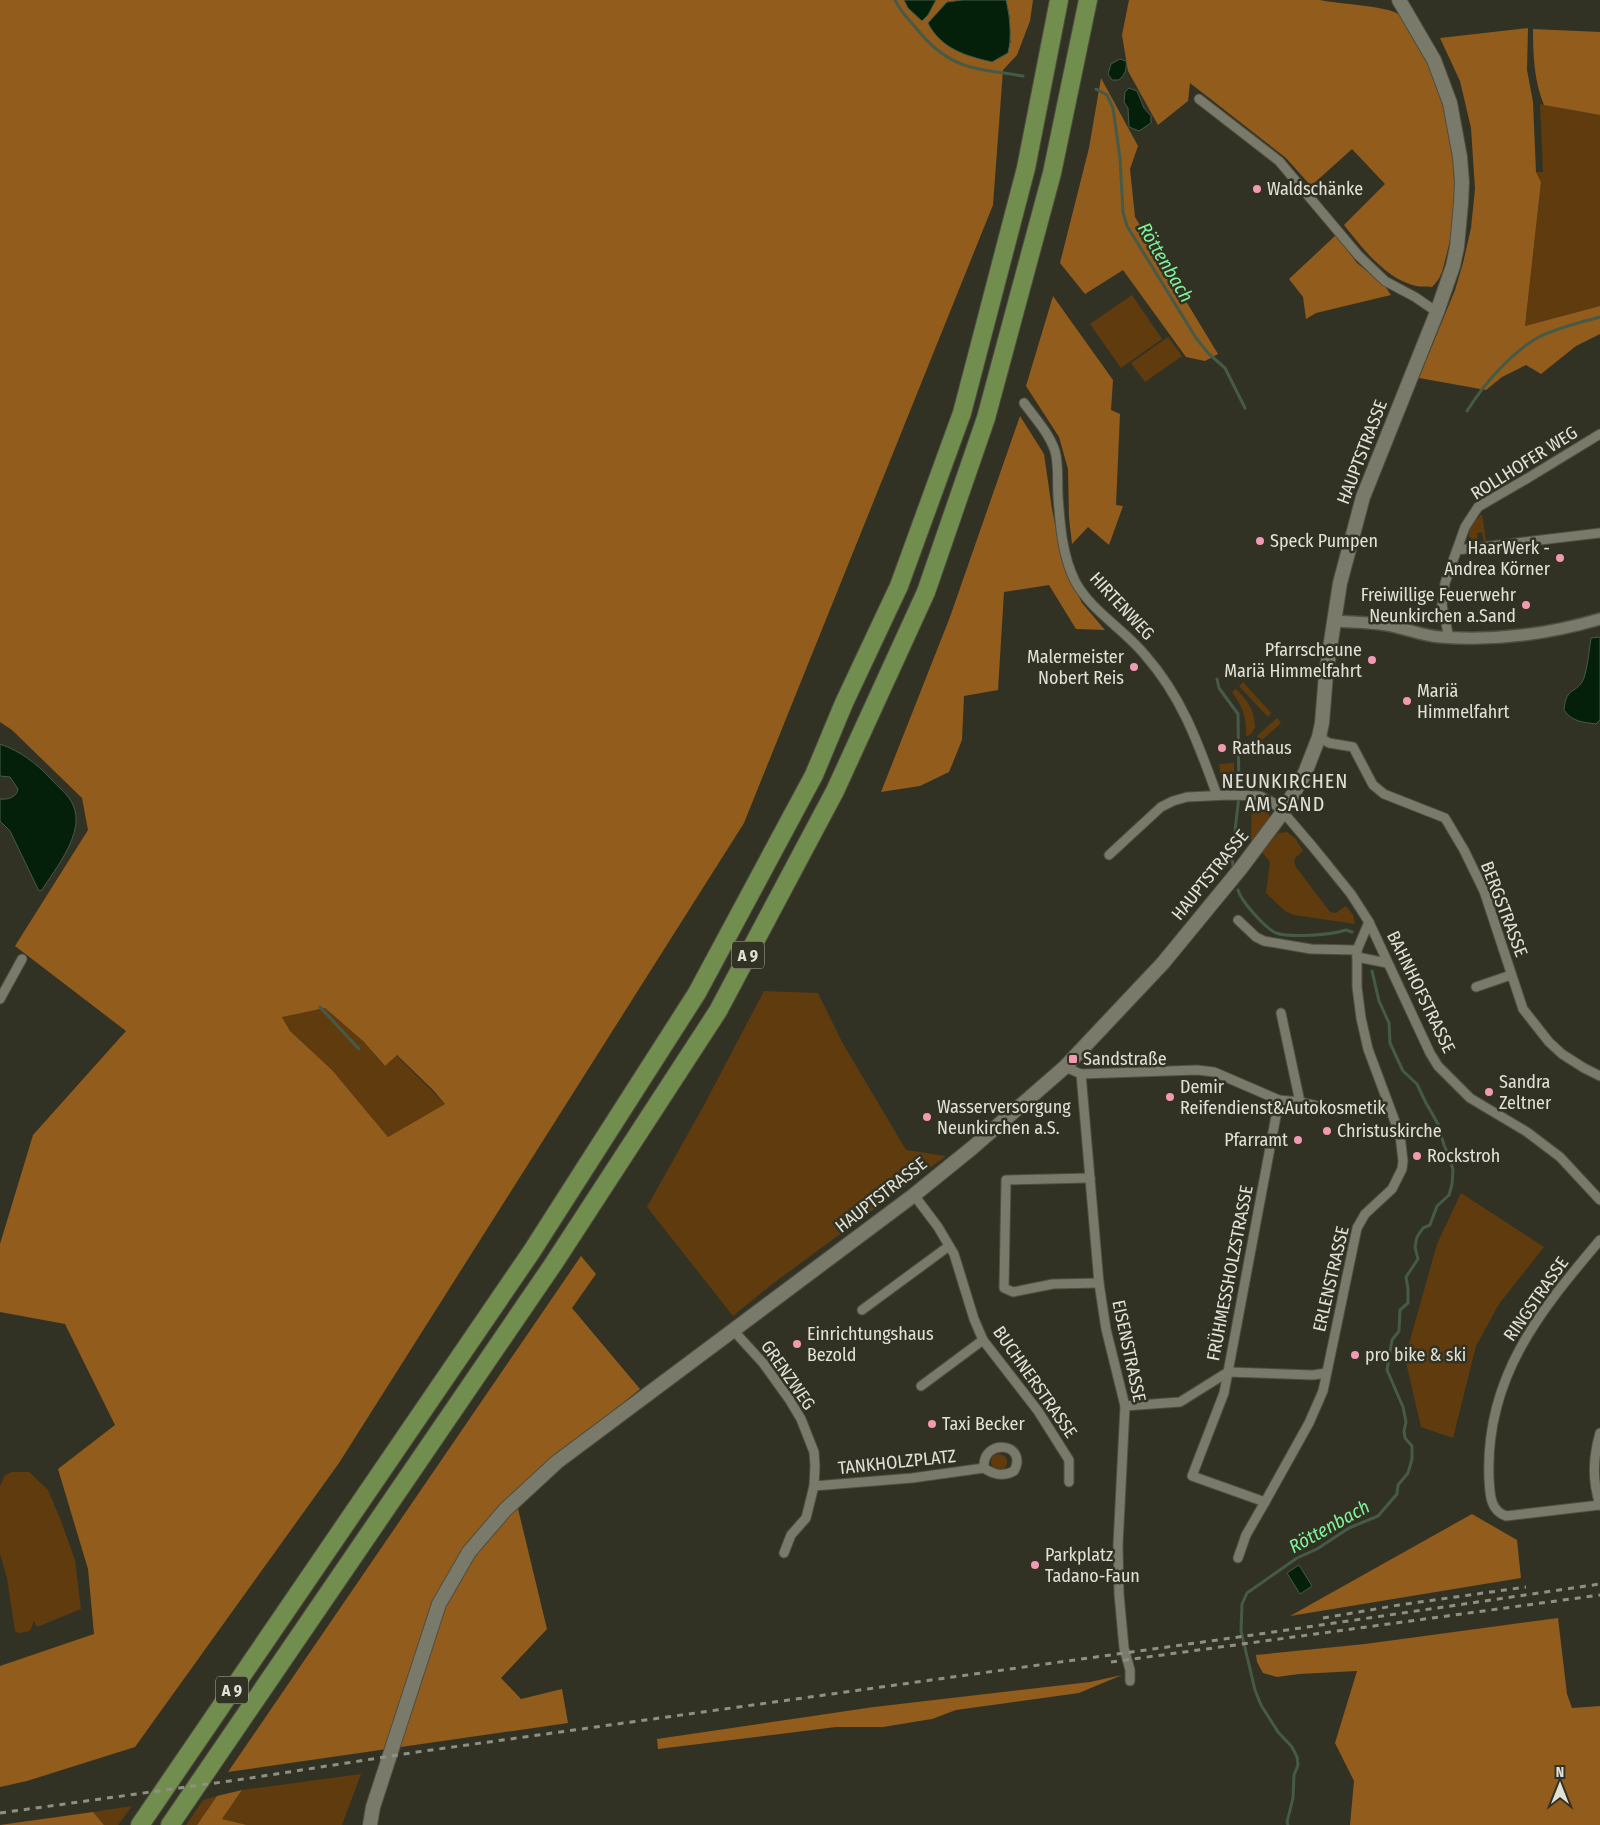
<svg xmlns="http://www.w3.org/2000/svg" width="1600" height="1825" viewBox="0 0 1600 1825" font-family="'Fira Sans Condensed',sans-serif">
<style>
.green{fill:#603b0e}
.forest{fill:#925c1d;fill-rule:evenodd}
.water{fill:#04200b;stroke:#465a48}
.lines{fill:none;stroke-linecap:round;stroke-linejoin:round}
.stream{stroke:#465a48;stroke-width:3}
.minor-casing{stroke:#4e4e42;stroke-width:11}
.tertiary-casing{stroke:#4e4e42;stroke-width:14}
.secondary-casing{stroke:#4e4e42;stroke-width:16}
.motorway-casing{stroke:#4e4e42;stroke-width:20}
.minor{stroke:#7a7a6a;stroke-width:9}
.tertiary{stroke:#7a7a6a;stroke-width:11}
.secondary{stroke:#7a7a6a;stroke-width:14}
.motorway{stroke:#728e4f;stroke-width:18}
.rail{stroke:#8f8f84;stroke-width:3;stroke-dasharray:6 6;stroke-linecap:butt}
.poi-dot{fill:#f19ab1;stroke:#323224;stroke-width:2}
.labels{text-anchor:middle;stroke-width:5;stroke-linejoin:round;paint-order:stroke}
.shield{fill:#323224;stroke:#acaca2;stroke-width:1}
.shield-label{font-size:16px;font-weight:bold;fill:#e1e1d8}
.poi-label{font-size:18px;fill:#e1e1d8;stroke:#323224;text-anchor:start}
.street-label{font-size:18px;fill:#e1e1d8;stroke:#323224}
.water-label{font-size:19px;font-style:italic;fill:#80f29b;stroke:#323224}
.quarter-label{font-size:20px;letter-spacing:1px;fill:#e1e1d8;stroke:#323224}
</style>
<rect width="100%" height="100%" fill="#323224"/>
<g class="green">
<polygon points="1540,104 1600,115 1600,306 1525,326 1541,182 1536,172 1543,172"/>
<polygon points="1132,295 1162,339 1121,368 1090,324"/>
<polygon points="1168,337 1182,356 1145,382 1131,363"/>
<path d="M1482,514L1486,541H1484L1482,532L1477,533L1478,542L1470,538C1466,529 1476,521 1482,514Z"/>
<polygon points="1243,682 1271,713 1268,717 1239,686"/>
<path d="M1236,689C1248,701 1255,711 1255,728L1250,735L1246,736C1247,718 1243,707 1232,692Z"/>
<polygon points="1277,718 1281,723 1261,741 1257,736"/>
<polygon points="1234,763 1234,781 1231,786 1227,786 1222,782 1219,764"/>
<path d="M1252,801C1260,804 1271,807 1269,818L1251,843Z"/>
<polygon points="1287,832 1296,839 1303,851 1296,857 1294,861 1296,867 1330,912 1336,913 1346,906 1353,915 1355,924 1294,915 1285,911 1266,893 1270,862 1262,852 1278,833"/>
<polygon points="764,991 818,993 842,1042 906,1150 946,1156 771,1285 733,1316 647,1207 703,1107"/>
<polygon points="325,1008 363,1041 384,1066 396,1055 445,1104 388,1137 332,1070 290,1031 282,1016"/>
<polygon points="1461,1193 1544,1247 1499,1304 1476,1346 1453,1438 1421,1427 1405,1358 1437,1244"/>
<circle cx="999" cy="1462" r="8"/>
<polygon points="12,1472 29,1472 48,1490 61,1521 75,1560 81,1609 37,1627 34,1621 30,1631 19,1633 15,1631 7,1578 0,1554 0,1486 5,1475"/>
<polygon points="361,1774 342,1825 247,1825 222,1819 242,1790"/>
<polygon points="217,1796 197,1825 186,1825 203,1800"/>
<polygon points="132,1806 118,1825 104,1825 93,1812"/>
</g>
<g class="forest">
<path d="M0,0H904L908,8L922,21L928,15L936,0H963L947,2L928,23L931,29L1011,43L1009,34L1010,18L1006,0H1033L1030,21L1017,55L1003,70L993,205L744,823L339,1463L135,1747L27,1781L0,1787V1666L94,1634L88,1569L58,1469L115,1425L65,1324L0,1312V1244L33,1135L126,1031L15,946L88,830L82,798L12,730L0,722ZM325,1008L363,1041L385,1066L397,1055L433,1090L445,1104L388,1137L332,1070L290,1031L282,1017Z"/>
<path d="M1129,0H1320C1338,4 1387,6 1398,14C1404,18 1407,27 1411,33C1449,93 1465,184 1447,253C1443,267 1443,277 1432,287C1427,286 1421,287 1416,286C1386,279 1362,248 1344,225L1385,184L1352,149L1311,186L1286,158L1190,83L1188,101L1158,125L1128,71L1122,35Z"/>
<polygon points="1528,28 1527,70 1533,102 1536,172 1541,182 1525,326 1600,306 1600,334 1576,346 1541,374 1526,365 1502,377 1486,390 1419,378 1455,290 1463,263 1471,228 1475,189 1471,128 1460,81 1440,38"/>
<path d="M1533,29L1600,32V115L1544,105C1534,81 1533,55 1533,29Z"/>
<polygon points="1101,78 1138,146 1130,169 1135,217 1218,354 1205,361 1186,357 1123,270 1085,294 1060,263 1089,148"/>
<polygon points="1336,235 1357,263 1385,286 1391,295 1316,313 1306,319 1303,297 1289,279"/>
<polygon points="1053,296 1113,380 1111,410 1120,414 1116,505 1123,506 1109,545 1088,527 1072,544 1069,518 1068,469 1059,437 1026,386"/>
<polygon points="1020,416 1044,454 1052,509 1063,564 1082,603 1105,630 1076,629 1049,585 1004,592 998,690 964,696 962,740 949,772 920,786 881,792 950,617"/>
<polygon points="581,1256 596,1274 572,1308 640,1389 514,1492 547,1629 501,1678 521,1699 562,1689 568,1723 228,1772"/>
<polygon points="1472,1514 1517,1540 1521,1578 1290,1616"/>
<polygon points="1558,1618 1567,1694 1572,1708 1600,1706 1600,1825 1350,1825 1354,1781 1335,1743 1357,1671 1299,1674 1277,1677 1263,1673 1257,1662 1256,1655 1365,1644"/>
<polygon points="1122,1675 1079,1693 956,1710 932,1719 883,1727 836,1727 658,1749 657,1739 874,1707 1090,1682"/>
<polygon points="242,1790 222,1819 247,1825 197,1825 217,1796"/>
<polygon points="93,1812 104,1825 0,1825"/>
</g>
<g class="water">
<polygon points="904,0 936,0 928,15 922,21 908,8"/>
<path d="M963,0H1006C1010,17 1012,37 1008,53L992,62C966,56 941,49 928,23L947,2Z"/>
<path d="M1120,59L1126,61C1127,70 1125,74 1119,80H1112L1108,74L1111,64Z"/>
<polygon points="1129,88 1137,91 1144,108 1151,116 1151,123 1139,131 1129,127 1128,108 1124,102 1125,92"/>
<path d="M1600,637V720L1596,724C1583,722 1572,722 1564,710C1566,685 1577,695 1584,678C1588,665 1589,651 1591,638Z"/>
<path d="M0,744C20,751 36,763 51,779C58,787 69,795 73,805C86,832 55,869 42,890L39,891L10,831L0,821V799C8,800 17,797 18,789L10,777L0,776Z"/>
<polygon points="1299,1565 1312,1586 1300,1594 1287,1573"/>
</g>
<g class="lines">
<g class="stream">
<path d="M895,0C900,11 908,19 916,28C950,70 973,68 1023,76"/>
<polyline points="1096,89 1107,95 1113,108 1120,158 1123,212 1127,226 1196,338 1209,354 1225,368 1245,408"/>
<path d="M1467,411C1484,384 1509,355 1537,338C1556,328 1579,323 1600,317"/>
<polyline points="1217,679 1219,688 1238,714 1239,796 1232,857 1233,866"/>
<path d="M1238,890C1241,901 1265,928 1276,933C1290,938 1332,935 1346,930L1352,932"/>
<polyline points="320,1007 359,1049"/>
<polyline points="1288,1825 1287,1822 1293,1798 1294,1775 1298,1765 1297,1757 1292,1747 1278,1732 1261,1705 1255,1690 1241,1631 1242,1604 1247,1593 1297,1558 1317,1549 1349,1528 1378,1516 1397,1494 1398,1485 1408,1473 1412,1459 1412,1446 1405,1438 1404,1431 1406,1422 1403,1407 1387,1370 1392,1340 1399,1331 1400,1310 1408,1303 1408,1289 1406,1277 1418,1259 1415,1247 1417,1237 1423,1228 1430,1225 1437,1206 1449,1195 1452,1184 1453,1170 1449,1156 1444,1145 1438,1124 1426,1103 1417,1084 1403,1071 1390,1043 1389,1023 1379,1001 1372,971"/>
</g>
<g class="minor-casing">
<g id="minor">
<polyline points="1199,99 1279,161 1358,255 1385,281 1415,297 1437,312"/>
<path d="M1024,403C1035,418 1049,433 1055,451C1059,465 1057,481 1058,496C1060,524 1062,555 1075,581C1091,611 1124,629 1145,655C1182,697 1198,743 1217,795"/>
<polyline points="1457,550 1600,533"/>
<polyline points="1449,638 1442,605 1445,583 1465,527 1478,507 1528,478 1600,434"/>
<polyline points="1319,737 1329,743 1353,747 1373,785 1384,794 1445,818 1464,850 1484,891 1523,1009 1549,1042 1562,1054 1584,1068 1600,1076"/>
<polyline points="1109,855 1161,807 1173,801 1187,797 1229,795 1260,796 1272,802 1283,812 1313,847 1351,894 1369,922 1430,1053 1438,1066 1470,1098 1527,1132 1560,1157 1600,1200"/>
<polyline points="1238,920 1256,937 1264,941 1311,949 1357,950"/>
<polyline points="1357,957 1387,963"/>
<polyline points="1476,987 1511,975"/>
<polyline points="0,999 22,959"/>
<polyline points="1281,1013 1300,1102"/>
<polyline points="1065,1067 1081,1074 1099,1283 1106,1329 1125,1406 1118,1545 1119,1594 1124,1648 1130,1670 1130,1681"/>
<polyline points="1081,1074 1197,1070 1214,1072 1279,1100 1300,1102 1336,1110"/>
<polyline points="1090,1178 1006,1180 1004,1288 1013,1292 1053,1284 1099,1283"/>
<polyline points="914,1195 938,1227 954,1254 974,1319 983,1340 1038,1411 1069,1460 1069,1482"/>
<path d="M1600,1240C1539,1312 1485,1378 1489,1478C1490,1492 1489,1510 1506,1516L1600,1505"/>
<polyline points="862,1310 949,1246"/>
<polyline points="733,1330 763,1363 789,1399 801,1419 814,1452 815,1466 814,1486 806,1518 791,1535 784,1553"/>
<polyline points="1326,1373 1313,1375 1228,1372 1224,1393 1192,1476 1265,1502 1309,1423 1323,1391 1357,1228 1365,1214 1392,1189 1402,1169 1403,1161 1400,1135 1368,1049 1361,1018 1357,987 1357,950 1369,922"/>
<polyline points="921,1386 983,1340"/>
<polyline points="1125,1406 1180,1402 1228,1372 1279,1100"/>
<path d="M1600,1433C1593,1458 1592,1480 1600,1505"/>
<path d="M814,1486L912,1478L984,1468C994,1475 1003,1477 1014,1471C1029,1443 982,1437 984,1468"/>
<polyline points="1238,1558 1246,1535 1265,1502"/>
</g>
</g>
<g class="tertiary-casing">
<path id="tertiary" d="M1334,621C1351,622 1370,622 1387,625C1405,628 1422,636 1440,637C1493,641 1549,634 1600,619"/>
</g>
<g class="secondary-casing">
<polyline id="secondary" points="370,1825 373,1807 439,1604 469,1552 505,1510 557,1462 914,1195 972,1148 1065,1067 1163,963 1241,868 1283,812 1305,773 1319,737 1322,723 1326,674 1340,583 1363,497 1437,312 1453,266 1457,247 1461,203 1462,182 1460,157 1450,103 1434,60 1399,0"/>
</g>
<g class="motorway-casing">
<g id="motorway">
<polyline points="140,1825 532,1251 697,993 814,775 844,703 899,586 962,413 1026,168 1059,0"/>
<polyline points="170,1825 554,1263 718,1011 835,791 926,592 986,418 1052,173 1088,0"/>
</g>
</g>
<use href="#minor" class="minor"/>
<use href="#tertiary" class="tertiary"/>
<use href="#secondary" class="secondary"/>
<use href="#motorway" class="motorway"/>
<g class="rail">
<polyline points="1323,1618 1399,1605 1526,1587"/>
<polyline points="1111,1662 1600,1595"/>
<polyline points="0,1813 244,1779 417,1752 1253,1635 1600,1584"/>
</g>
</g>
<g class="poi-dot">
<circle cx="1257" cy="189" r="5"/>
<circle cx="1260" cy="541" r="5"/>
<circle cx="1560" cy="558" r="5"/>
<circle cx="1526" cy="605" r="5"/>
<circle cx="1372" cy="660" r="5"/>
<circle cx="1134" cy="667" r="5"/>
<circle cx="1407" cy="701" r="5"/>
<circle cx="1222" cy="748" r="5"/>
<rect x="1068" y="1054" width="10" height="10" rx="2.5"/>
<circle cx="1489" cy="1092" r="5"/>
<circle cx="1170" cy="1097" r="5"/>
<circle cx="927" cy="1117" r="5"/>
<circle cx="1327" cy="1131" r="5"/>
<circle cx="1298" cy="1140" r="5"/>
<circle cx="1417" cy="1156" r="5"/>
<circle cx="797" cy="1344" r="5"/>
<circle cx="1355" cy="1355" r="5"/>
<circle cx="932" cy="1424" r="5"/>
<circle cx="1035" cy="1565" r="5"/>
</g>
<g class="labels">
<g class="shield">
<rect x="732" y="941.5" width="32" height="27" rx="4"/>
<rect x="216" y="1676.5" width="32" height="27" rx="4"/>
</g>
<g class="shield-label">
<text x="748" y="961">A 9</text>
<text x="232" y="1696">A 9</text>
</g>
<g class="poi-label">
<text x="1267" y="195">Waldschänke</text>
<text x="1270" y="547">Speck Pumpen</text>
<text x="1550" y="554" text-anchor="end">HaarWerk -<tspan x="1550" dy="21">Andrea Körner</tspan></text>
<text x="1516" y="601" text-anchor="end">Freiwillige Feuerwehr<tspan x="1516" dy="21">Neunkirchen a.Sand</tspan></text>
<text x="1362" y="656" text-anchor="end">Pfarrscheune<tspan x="1362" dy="21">Mariä Himmelfahrt</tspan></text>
<text x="1124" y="663" text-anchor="end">Malermeister<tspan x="1124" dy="21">Nobert Reis</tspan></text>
<text x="1417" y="697">Mariä<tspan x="1417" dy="21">Himmelfahrt</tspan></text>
<text x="1232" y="754">Rathaus</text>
<text x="1083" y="1065">Sandstraße</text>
<text x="1499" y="1088">Sandra<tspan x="1499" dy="21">Zeltner</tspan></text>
<text x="1180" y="1093">Demir<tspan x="1180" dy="21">Reifendienst&amp;Autokosmetik</tspan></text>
<text x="937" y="1113">Wasserversorgung<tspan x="937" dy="21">Neunkirchen a.S.</tspan></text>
<text x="1337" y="1137">Christuskirche</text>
<text x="1288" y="1146" text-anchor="end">Pfarramt</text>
<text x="1427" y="1162">Rockstroh</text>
<text x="807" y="1340">Einrichtungshaus<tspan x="807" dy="21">Bezold</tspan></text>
<text x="1365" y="1361">pro bike &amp; ski</text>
<text x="942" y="1430">Taxi Becker</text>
<text x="1045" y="1561">Parkplatz<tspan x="1045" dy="21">Tadano-Faun</tspan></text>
</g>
<g class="street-label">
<text transform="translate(1362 452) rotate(-69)" y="6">HAUPTSTRASSE</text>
<text transform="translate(1524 463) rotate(-32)" y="6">ROLLHOFER WEG</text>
<text transform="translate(1122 606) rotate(47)" y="6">HIRTENWEG</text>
<text transform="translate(1210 875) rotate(-51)" y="6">HAUPTSTRASSE</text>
<text transform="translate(1504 909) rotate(69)" y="6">BERGSTRASSE</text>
<text transform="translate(1421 992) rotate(64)" y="6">BAHNHOFSTRASSE</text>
<text transform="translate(881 1195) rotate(-38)" y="6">HAUPTSTRASSE</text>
<text transform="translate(1230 1273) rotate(-79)" y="6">FRÜHMESSHOLZSTRASSE</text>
<text transform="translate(1331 1279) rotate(-77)" y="6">ERLENSTRASSE</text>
<text transform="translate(1536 1299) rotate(-55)" y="6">RINGSTRASSE</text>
<text transform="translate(1129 1351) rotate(78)" y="6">EISENSTRASSE</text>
<text transform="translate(788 1375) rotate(55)" y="6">GRENZWEG</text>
<text transform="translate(1035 1382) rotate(55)" y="6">BUCHNERSTRASSE</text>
<text transform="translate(897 1462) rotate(-6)" y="6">TANKHOLZPLATZ</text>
</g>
<g class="water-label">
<text transform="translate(1166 262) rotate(59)" y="7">Röttenbach</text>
<text transform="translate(1329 1526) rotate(-29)" y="7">Röttenbach</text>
</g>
<g class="quarter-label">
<text x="1285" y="788">NEUNKIRCHEN<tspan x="1285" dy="23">AM SAND</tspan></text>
</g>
</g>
<g transform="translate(1560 1785)" stroke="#323224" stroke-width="4" paint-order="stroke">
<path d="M0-4L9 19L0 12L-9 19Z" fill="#e1e1d8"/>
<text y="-8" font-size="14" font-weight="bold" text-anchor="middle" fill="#e1e1d8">N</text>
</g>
</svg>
